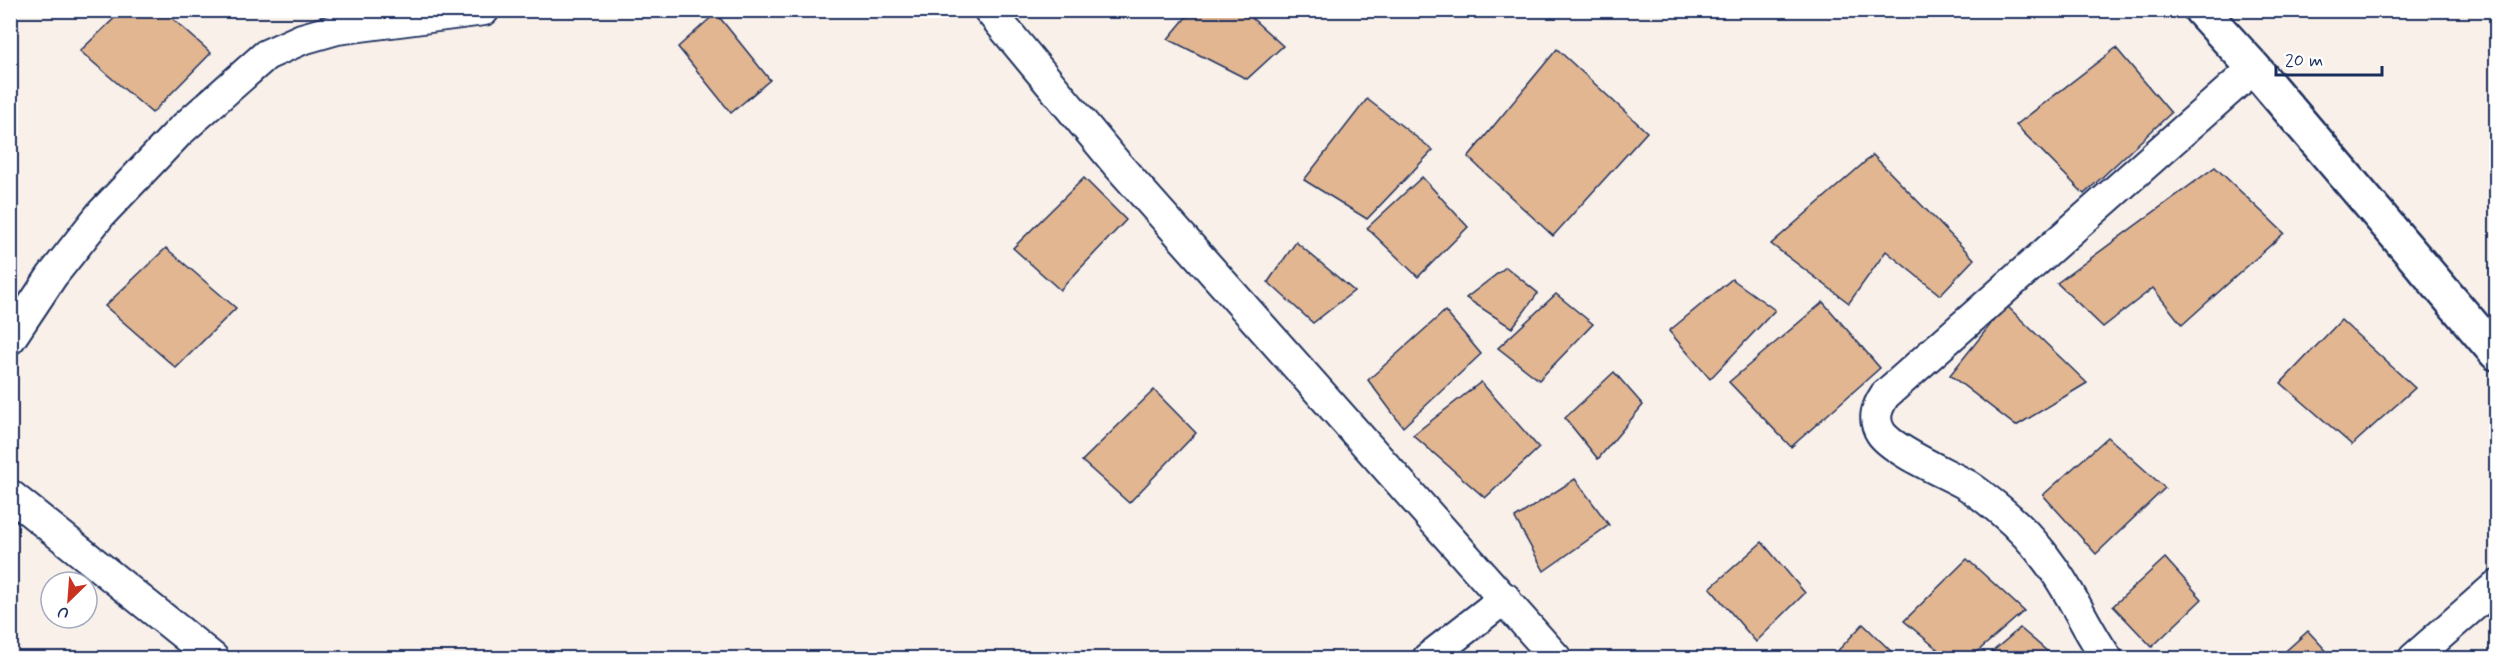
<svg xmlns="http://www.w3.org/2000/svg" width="2507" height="669" viewBox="0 0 2507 669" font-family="Mynerve,sans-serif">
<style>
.building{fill:#e1b691;stroke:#1b2f5e;stroke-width:1.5}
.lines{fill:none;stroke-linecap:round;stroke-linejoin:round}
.minor-casing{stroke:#1b2f5e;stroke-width:34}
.secondary-casing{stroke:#1b2f5e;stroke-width:38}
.minor{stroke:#fff;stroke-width:30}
.secondary{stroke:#fff;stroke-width:33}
</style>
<rect width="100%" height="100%" fill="#f9f0e9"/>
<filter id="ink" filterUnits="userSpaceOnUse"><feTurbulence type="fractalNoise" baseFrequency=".0167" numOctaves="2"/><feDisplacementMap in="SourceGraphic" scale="12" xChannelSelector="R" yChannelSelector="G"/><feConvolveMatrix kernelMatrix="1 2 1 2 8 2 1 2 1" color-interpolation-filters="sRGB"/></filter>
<g filter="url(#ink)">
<g class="building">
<polygon points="123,10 163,10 211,53 152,113 80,51"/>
<polygon points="1192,10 1243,10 1283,46 1247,79 1168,39"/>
<polygon points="716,13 770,80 731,113 678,47"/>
<polygon points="2116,48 2171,113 2084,194 2016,125"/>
<polygon points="1557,49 1647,132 1553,236 1468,157"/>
<polygon points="1367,99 1433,150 1367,219 1304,180"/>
<polygon points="1873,155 1974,259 1940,295 1886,251 1849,303 1771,244"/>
<polygon points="2215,167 2284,233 2182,325 2153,288 2103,327 2057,283"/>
<polygon points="1422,177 1468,227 1418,277 1367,228"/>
<polygon points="1084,178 1126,220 1060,290 1013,248"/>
<polygon points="1296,242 1354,291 1313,323 1268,282"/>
<polygon points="166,248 236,308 176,368 105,306"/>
<polygon points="1506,267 1538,293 1512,328 1466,298"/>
<polygon points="1732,279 1775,310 1710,379 1669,331"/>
<polygon points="1556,294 1593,324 1539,380 1498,348"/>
<polygon points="1823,302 1880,368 1791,447 1729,382"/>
<polygon points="2006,305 2087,383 2016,426 1950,375"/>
<polygon points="1445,311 1481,354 1403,427 1368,380"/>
<polygon points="2341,320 2415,388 2352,445 2281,383"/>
<polygon points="1614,372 1643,405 1598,459 1565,418"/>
<polygon points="1481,382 1539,448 1485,498 1413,435"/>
<polygon points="1154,390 1196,433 1129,503 1082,461"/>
<polygon points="2108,437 2165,488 2096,554 2043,495"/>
<polygon points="1575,479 1609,525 1544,571 1515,518"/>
<polygon points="1762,542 1805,593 1756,642 1710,588"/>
<polygon points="2165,558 2202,599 2152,647 2113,606"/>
<polygon points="1967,559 2024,611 1970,658 1948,658 1904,621"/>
<polygon points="1863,624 1898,658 1831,658"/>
<polygon points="2020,628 2055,658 1985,658"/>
<polygon points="2308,631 2333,658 2278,658"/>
</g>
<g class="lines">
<g class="minor-casing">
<g id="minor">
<polyline points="989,10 1116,163 1556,658"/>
<polyline points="10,339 52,276 101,214 179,132 266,55 302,39 337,29 484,10"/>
<polyline points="10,495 213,658"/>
<polyline points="1428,658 1505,598"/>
<path d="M2107,658C2086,629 2072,593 2050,564C2036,544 2019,526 2000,510C1990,502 1978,492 1967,485C1946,473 1893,451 1881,433C1872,419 1877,407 1885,395L2254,68"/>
<polyline points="2414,658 2496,586"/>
</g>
</g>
<g class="secondary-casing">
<polyline id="secondary" points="2201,10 2254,68 2496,353"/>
</g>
<use href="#minor" class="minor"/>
<use href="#secondary" class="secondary"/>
</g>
</g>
<rect width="2507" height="669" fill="none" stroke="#fff" stroke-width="36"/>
<rect x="18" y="18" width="2471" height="633" fill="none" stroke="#1b2f5e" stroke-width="2" filter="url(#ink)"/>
<g transform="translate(69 600) rotate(205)"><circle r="28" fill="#ffffff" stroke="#a4acbf" stroke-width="1.5"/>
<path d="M0-4.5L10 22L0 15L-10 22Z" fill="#c8321e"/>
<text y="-9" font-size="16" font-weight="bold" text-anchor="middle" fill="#1b2f5e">U</text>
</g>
<path d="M2276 66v9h106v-9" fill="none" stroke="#1b2f5e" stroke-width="3"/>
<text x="2285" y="66" font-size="18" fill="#1b2f5e" stroke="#ffffff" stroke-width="4.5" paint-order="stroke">20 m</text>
</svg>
